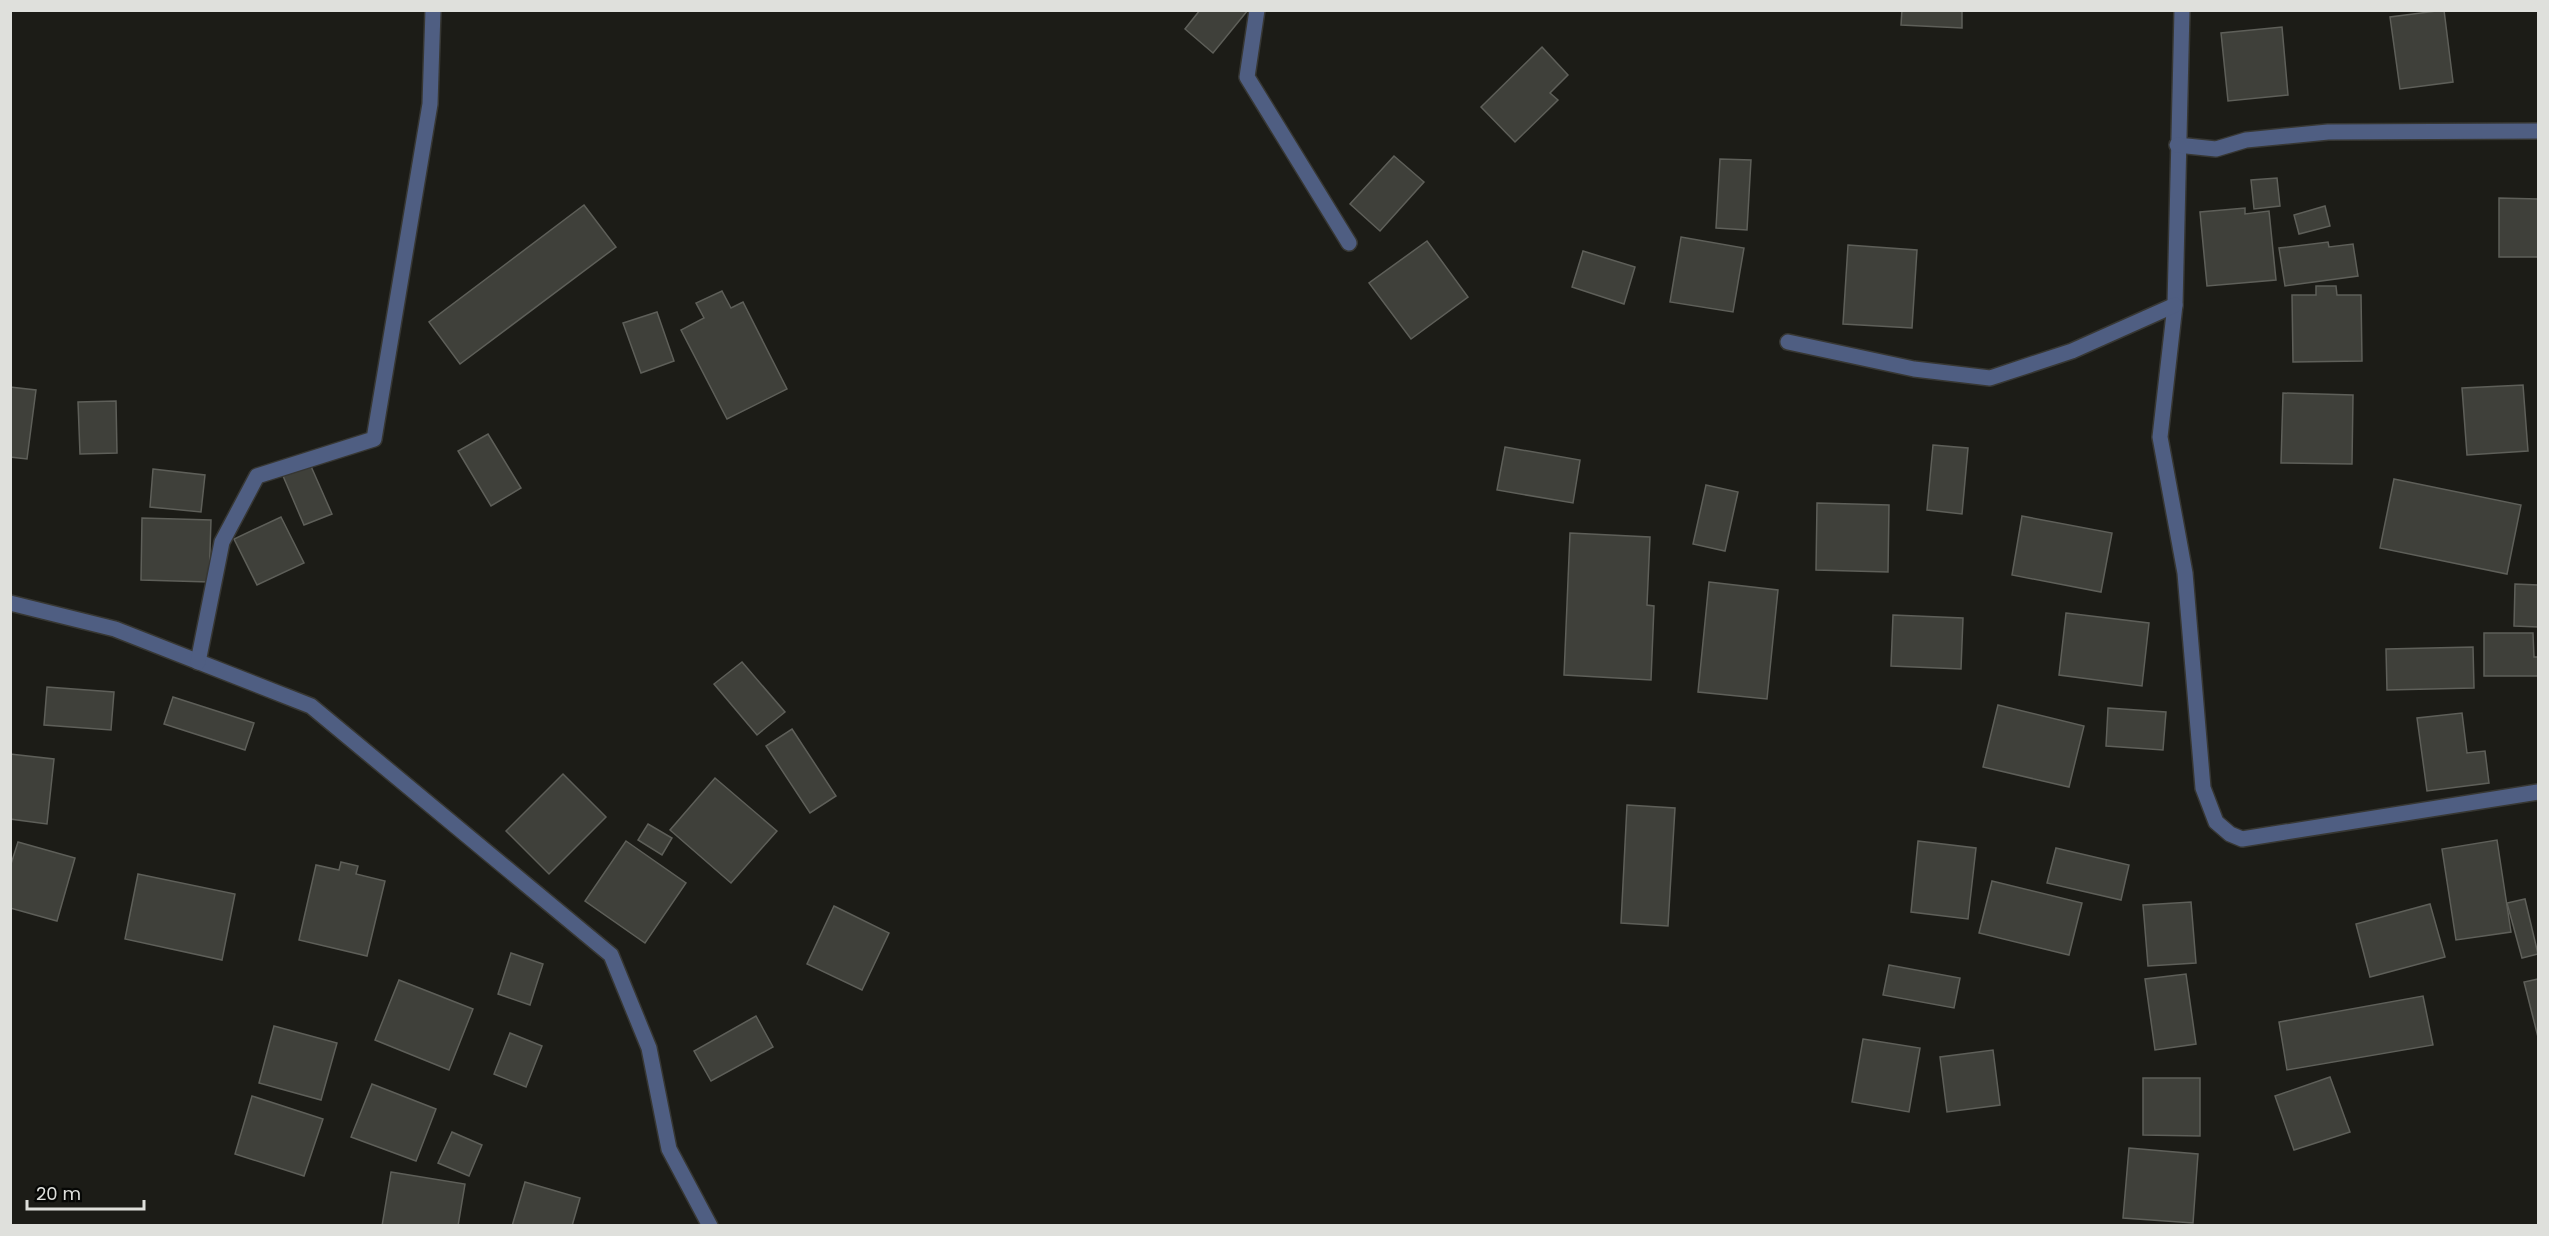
<svg xmlns="http://www.w3.org/2000/svg" width="2549" height="1236" viewBox="0 0 2549 1236" font-family="Poppins,sans-serif">
<style>
.building{fill:#3f403a;stroke:#5e5f59;stroke-width:1.5}
.lines{fill:none;stroke-linecap:round;stroke-linejoin:round}
.minor-casing{stroke:#373733;stroke-width:18}
.minor{stroke:#4f5e82;stroke-width:15}
</style>
<rect width="100%" height="100%" fill="#1c1c17"/>
<g class="building">
<polygon points="1200,10 1248,10 1213,53 1185,29"/>
<polygon points="1902,10 1962,10 1962,28 1901,25"/>
<polygon points="2444,10 2453,82 2400,89 2390,17"/>
<polygon points="2282,27 2288,95 2228,101 2221,33"/>
<polygon points="1542,47 1568,75 1550,93 1558,100 1515,142 1481,107"/>
<polygon points="1394,156 1424,182 1380,231 1350,204"/>
<polygon points="1720,159 1751,160 1747,230 1716,228"/>
<polygon points="2277,178 2280,206 2254,209 2251,180"/>
<polygon points="2499,198 2538,199 2538,257 2499,257"/>
<polygon points="584,205 616,247 460,364 429,322"/>
<polygon points="2325,206 2330,226 2299,234 2294,215"/>
<polygon points="2245,208 2245,214 2269,211 2276,280 2207,286 2200,212"/>
<polygon points="1681,237 1744,248 1733,312 1670,302"/>
<polygon points="1427,241 1468,297 1411,339 1369,283"/>
<polygon points="2328,242 2329,247 2353,244 2358,276 2285,286 2279,248"/>
<polygon points="1848,245 1917,250 1912,328 1843,324"/>
<polygon points="1583,251 1635,267 1624,304 1572,287"/>
<polygon points="2316,286 2336,286 2337,295 2361,295 2362,361 2293,362 2292,295 2316,295"/>
<polygon points="722,291 731,308 743,302 787,389 727,419 681,330 704,318 696,303"/>
<polygon points="657,312 674,361 641,373 623,323"/>
<polygon points="2523,385 2528,451 2467,455 2462,388"/>
<polygon points="10,387 36,390 27,459 10,457"/>
<polygon points="2283,393 2353,395 2352,464 2281,463"/>
<polygon points="116,401 117,453 80,454 78,402"/>
<polygon points="488,434 521,488 491,506 458,451"/>
<polygon points="1933,445 1968,448 1962,514 1927,510"/>
<polygon points="1505,447 1580,460 1573,503 1497,490"/>
<polygon points="310,464 332,514 304,525 283,476"/>
<polygon points="153,469 205,475 201,512 150,507"/>
<polygon points="2394,479 2521,505 2507,574 2380,548"/>
<polygon points="1706,485 1738,492 1725,551 1693,544"/>
<polygon points="1817,503 1889,505 1888,572 1816,570"/>
<polygon points="2022,516 2112,533 2101,592 2012,575"/>
<polygon points="281,517 304,563 257,585 234,539"/>
<polygon points="142,518 211,520 209,582 141,580"/>
<polygon points="1570,533 1650,537 1647,605 1654,606 1651,680 1564,675"/>
<polygon points="1709,582 1778,590 1767,699 1698,692"/>
<polygon points="2515,584 2538,585 2538,627 2514,626"/>
<polygon points="2066,613 2149,623 2142,686 2059,675"/>
<polygon points="1893,615 1963,618 1961,669 1891,666"/>
<polygon points="2484,633 2533,633 2534,657 2538,657 2538,676 2484,676"/>
<polygon points="2473,647 2474,688 2387,690 2386,649"/>
<polygon points="742,662 785,712 757,735 714,684"/>
<polygon points="47,687 114,692 111,730 44,725"/>
<polygon points="173,697 254,723 245,750 164,724"/>
<polygon points="1998,705 2084,726 2069,787 1983,767"/>
<polygon points="2108,708 2166,712 2163,750 2106,746"/>
<polygon points="2462,713 2467,753 2485,751 2489,783 2427,791 2417,718"/>
<polygon points="792,729 836,796 810,813 766,746"/>
<polygon points="10,754 54,759 47,824 10,819"/>
<polygon points="563,774 606,817 549,874 506,831"/>
<polygon points="715,778 777,831 731,883 670,830"/>
<polygon points="1627,805 1675,808 1668,926 1621,923"/>
<polygon points="648,824 672,838 662,855 638,840"/>
<polygon points="2497,840 2511,932 2456,940 2442,849"/>
<polygon points="626,841 686,883 645,943 585,901"/>
<polygon points="1918,841 1976,848 1968,919 1911,912"/>
<polygon points="18,842 75,858 57,921 10,908 10,867"/>
<polygon points="2056,848 2129,865 2121,900 2047,883"/>
<polygon points="341,862 358,866 356,874 385,881 367,956 299,940 316,865 339,870"/>
<polygon points="138,874 235,894 222,960 125,939"/>
<polygon points="1992,881 2082,903 2069,955 1979,933"/>
<polygon points="2525,899 2538,954 2522,958 2507,903"/>
<polygon points="2191,902 2196,963 2148,966 2143,905"/>
<polygon points="2430,904 2445,957 2370,977 2356,924"/>
<polygon points="834,906 889,933 862,990 807,964"/>
<polygon points="511,953 543,964 530,1005 498,994"/>
<polygon points="1889,965 1960,978 1954,1008 1883,995"/>
<polygon points="2186,974 2196,1044 2155,1050 2145,979"/>
<polygon points="2538,979 2538,1037 2524,982"/>
<polygon points="399,980 473,1009 449,1070 375,1040"/>
<polygon points="2423,996 2433,1045 2287,1070 2279,1022"/>
<polygon points="756,1016 773,1047 711,1081 694,1051"/>
<polygon points="274,1026 337,1043 321,1100 259,1083"/>
<polygon points="510,1033 542,1046 526,1087 494,1074"/>
<polygon points="1863,1039 1920,1048 1909,1112 1852,1102"/>
<polygon points="1993,1050 2000,1105 1947,1112 1940,1057"/>
<polygon points="2330,1077 2350,1132 2294,1150 2275,1096"/>
<polygon points="2143,1078 2200,1078 2200,1136 2143,1135"/>
<polygon points="372,1084 436,1109 416,1161 351,1137"/>
<polygon points="252,1096 323,1119 304,1176 235,1154"/>
<polygon points="452,1132 482,1145 469,1176 438,1163"/>
<polygon points="2129,1148 2198,1154 2193,1223 2123,1218"/>
<polygon points="391,1172 465,1184 458,1226 382,1226"/>
<polygon points="525,1182 580,1198 572,1226 512,1226"/>
</g>
<g class="lines">
<g class="minor-casing">
<g id="minor">
<polyline points="1257,10 1247,77 1349,243"/>
<polyline points="2182,10 2175,305 2160,437 2185,573 2203,788 2216,822 2230,834 2242,839 2538,792"/>
<polyline points="2177,145 2216,149 2246,140 2328,132 2538,131"/>
<polyline points="1788,342 1914,369 1990,378 2072,351 2175,305"/>
<polyline points="10,603 115,629 311,706 611,955 649,1048 669,1149 710,1226"/>
<polyline points="198,662 222,542 257,476 374,439 430,104 433,10"/>
</g>
</g>
<use href="#minor" class="minor"/>
</g>
<rect width="2549" height="1236" fill="none" stroke="#dfe0dc" stroke-width="24"/>
<path d="M27 1200v9h117v-9" fill="none" stroke="#dfe0dc" stroke-width="3"/>
<text x="36" y="1200" font-size="18" fill="#dfe0dc" stroke="#060705" stroke-width="4.5" paint-order="stroke">20 m</text>
</svg>
